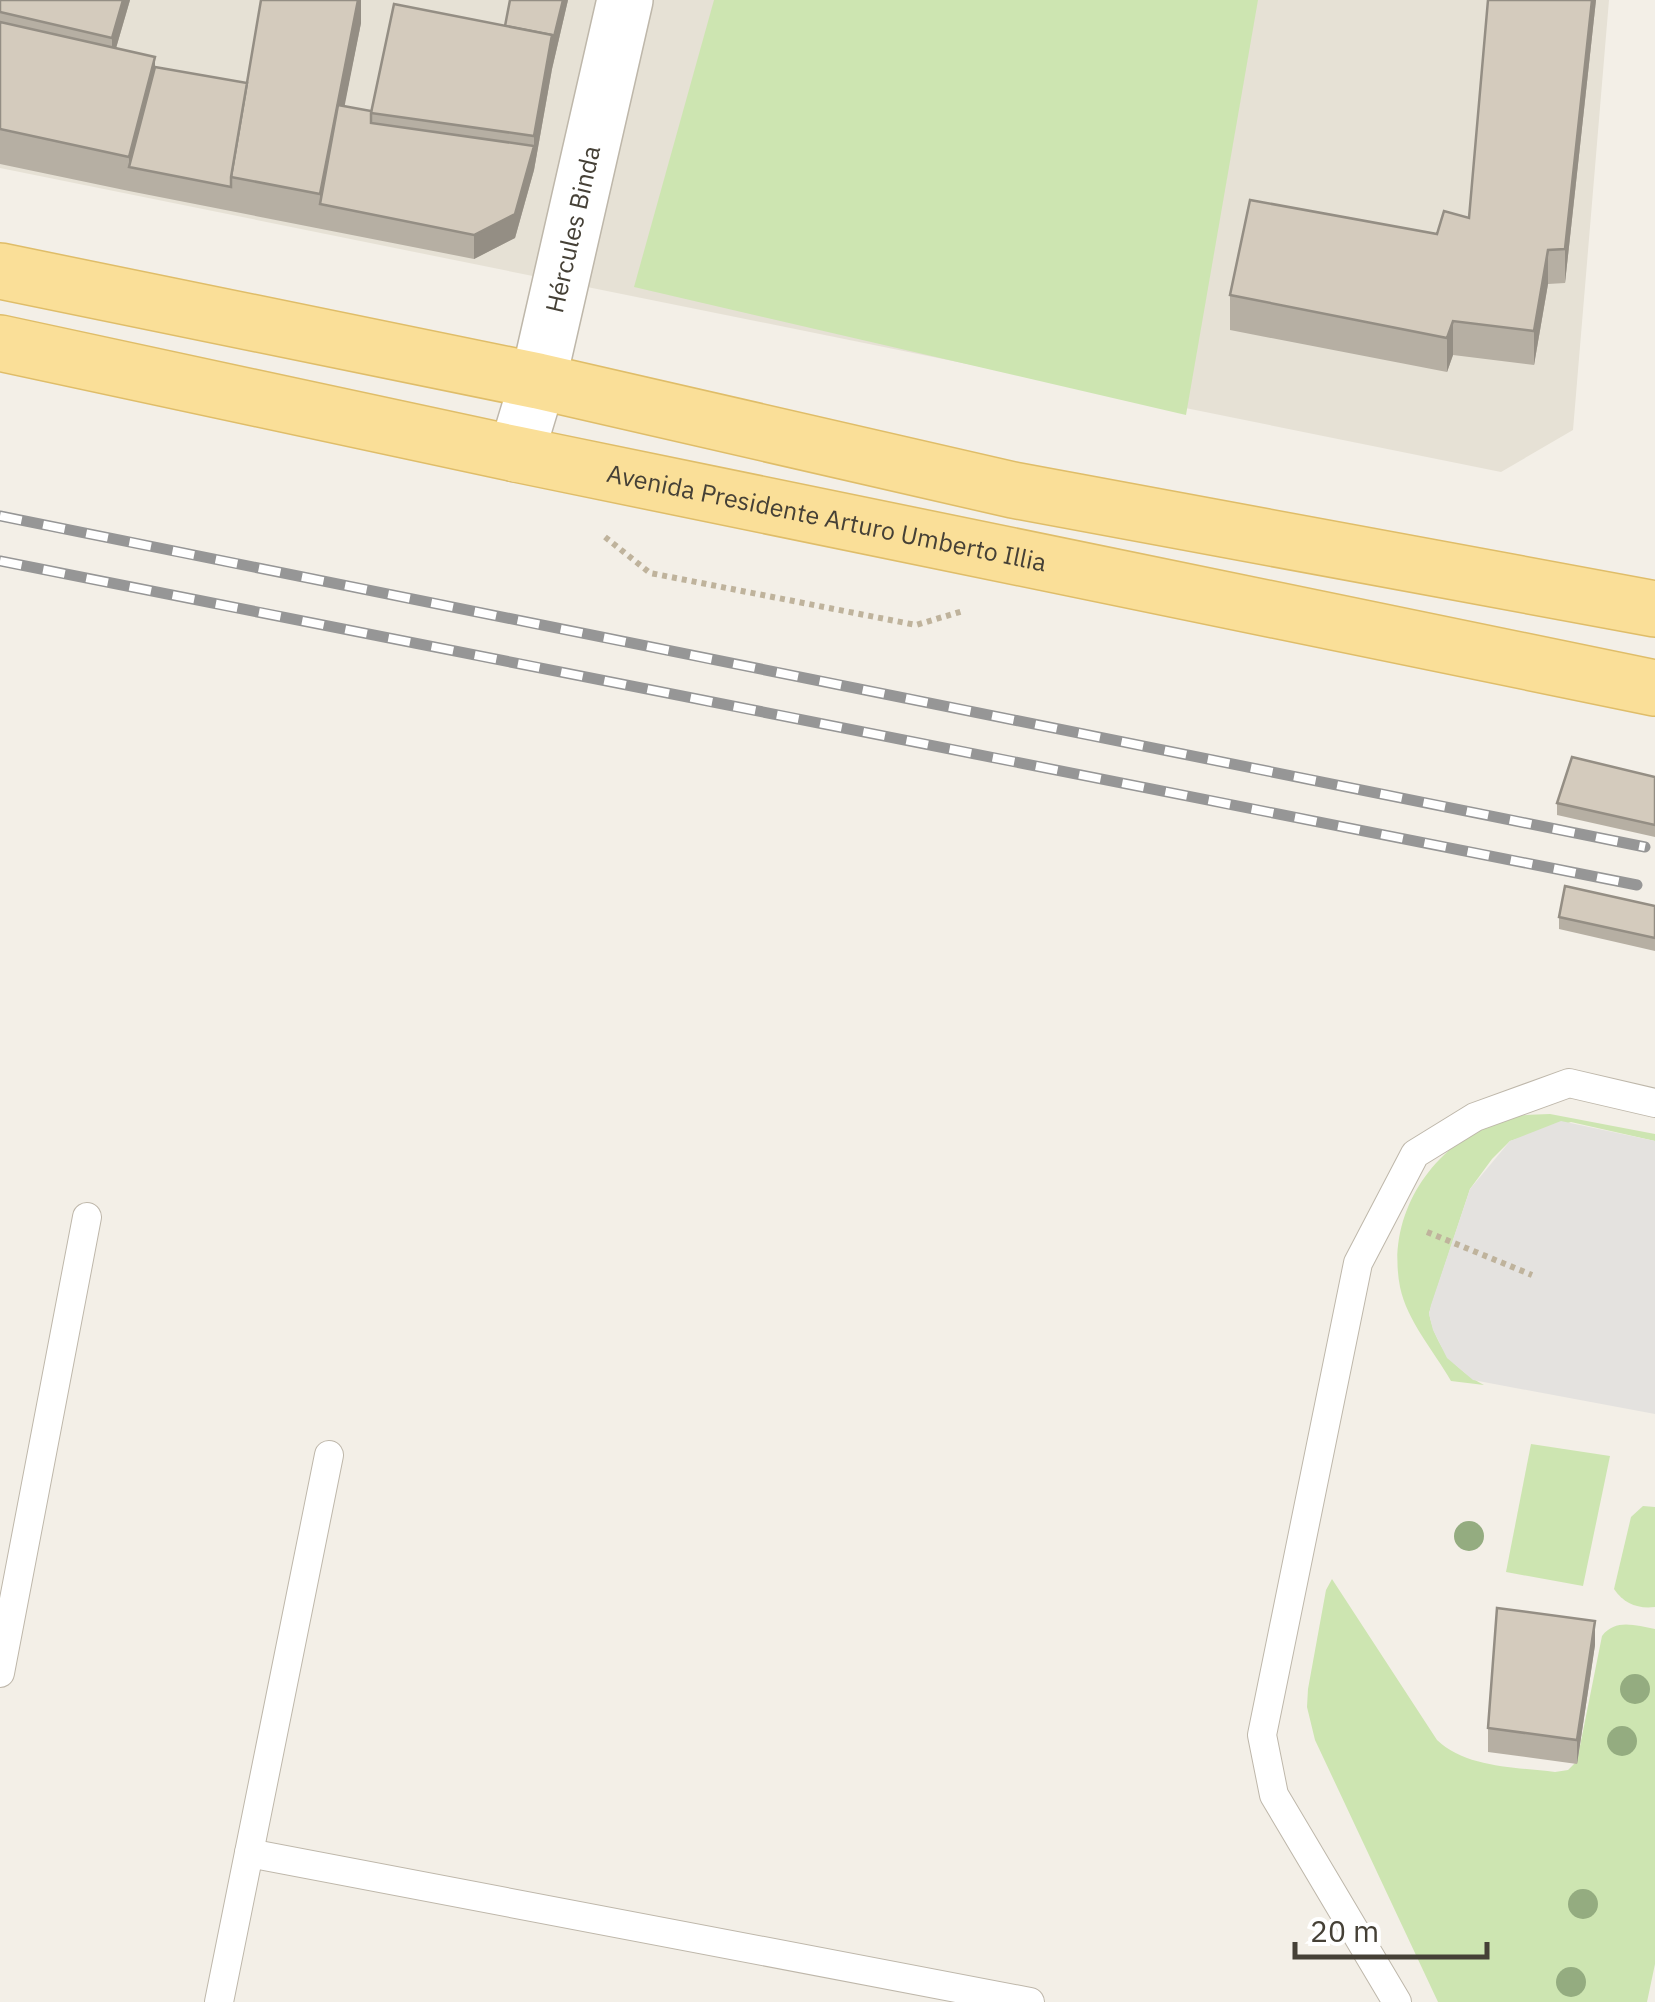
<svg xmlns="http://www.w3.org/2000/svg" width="1655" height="2002" viewBox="0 0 1655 2002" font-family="'IBM Plex Sans',sans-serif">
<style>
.residential{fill:#e6e1d5}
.green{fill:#cde5b1}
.parking{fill:#e4e2df}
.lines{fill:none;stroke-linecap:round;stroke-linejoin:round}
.service-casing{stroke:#beb7aa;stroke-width:30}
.minor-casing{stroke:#beb7aa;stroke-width:58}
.primary-casing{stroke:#dfbd69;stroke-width:58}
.path{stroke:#bfb39c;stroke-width:6;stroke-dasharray:5 5;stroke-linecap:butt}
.service{stroke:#fff;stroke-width:28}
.minor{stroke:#fff;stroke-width:55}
.primary{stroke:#fadf98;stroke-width:55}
.rail-casing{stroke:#969696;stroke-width:11}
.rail{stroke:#fff;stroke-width:8;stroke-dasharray:22;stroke-linecap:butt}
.tree{fill:#94ac80}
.wall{fill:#b6afa3}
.shaded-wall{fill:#948e84}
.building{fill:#d4cbbd;stroke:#948e84;stroke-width:2.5}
.labels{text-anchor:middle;stroke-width:10;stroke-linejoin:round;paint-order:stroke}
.street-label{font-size:25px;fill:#454036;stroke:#fff}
</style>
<rect width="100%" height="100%" fill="#f3efe7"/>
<polygon class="residential" points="0,0 1609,0 1573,430 1501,472 0,168"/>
<g class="green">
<polygon points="714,0 1258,0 1186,415 634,287"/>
<path d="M1550,1114L1655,1134V1141L1571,1122L1510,1141L1492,1159L1470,1189L1429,1313C1436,1347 1454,1369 1484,1385L1451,1381C1434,1351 1407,1321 1400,1287C1386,1215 1431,1147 1497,1121C1514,1114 1532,1115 1550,1114Z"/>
<polygon points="1531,1444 1610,1456 1583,1586 1506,1572"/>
<path d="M1643,1506L1655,1507V1607C1638,1609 1624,1604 1614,1589L1631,1517Z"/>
<path d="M1332,1579L1437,1740C1466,1768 1516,1767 1555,1772L1568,1770L1577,1761L1602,1636C1616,1618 1636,1626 1655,1629V1964L1647,2002H1438L1315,1740L1307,1707L1308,1689L1326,1590Z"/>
</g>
<polygon class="parking" points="1561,1121 1655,1141 1655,1414 1473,1380 1447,1358 1433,1330 1429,1314 1431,1305 1470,1189 1510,1141"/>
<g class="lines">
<g class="service-casing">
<g id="service">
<polyline points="0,1673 87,1217"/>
<polyline points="249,1853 1030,2002"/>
<polyline points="219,2002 329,1455"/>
<polyline points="1397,2002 1274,1795 1262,1735 1358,1263 1415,1154 1475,1117 1569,1083 1655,1103"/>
</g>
</g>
<g class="minor-casing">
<g id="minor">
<path id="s1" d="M516,454L538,381L625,0"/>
</g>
</g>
<g class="primary-casing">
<g id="primary">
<polyline points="0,271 538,381 1013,490 1655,609"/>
<path id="s2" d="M0,343L516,454L1655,688"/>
</g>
</g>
<g class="path">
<polyline points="605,537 650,573 916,625 963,611"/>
<polyline points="1427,1232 1532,1275"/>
</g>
<use href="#service" class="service"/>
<use href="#minor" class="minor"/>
<use href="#primary" class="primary"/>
<g class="rail-casing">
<g id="rail">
<polyline points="0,516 1645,847"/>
<polyline points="0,561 1637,885"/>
</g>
</g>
<use href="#rail" class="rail"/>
</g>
<g class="tree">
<circle cx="1469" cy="1536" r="15"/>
<circle cx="1635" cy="1689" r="15"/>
<circle cx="1622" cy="1741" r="15"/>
<circle cx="1583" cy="1904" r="15"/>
<circle cx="1571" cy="1982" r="15"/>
</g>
<g class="wall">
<polygon points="0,0 130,0 116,48 155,67 247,83 361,0 361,23 344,106 371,111 505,26 568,0 552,69 534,170 515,238 474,259 129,191 0,164"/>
<polygon points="1488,0 1596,0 1565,283 1548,284 1534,365 1453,355 1447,372 1230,330 1230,295 1437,234 1469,218"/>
<polygon points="1655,777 1655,837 1557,815 1557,803"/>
<polygon points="1655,906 1655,951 1559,929 1559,917"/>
<polygon points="1595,1645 1577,1764 1488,1752 1488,1728"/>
</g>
<g class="shaded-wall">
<polygon points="123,0 130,0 112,62 112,38"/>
<polygon points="358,0 361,0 361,23 325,205 320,204 320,194"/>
<polygon points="563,0 568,0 552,69 552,45"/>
<polygon points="1592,0 1596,0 1565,283 1565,249"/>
<polygon points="552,35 552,69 534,170 534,136"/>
<polygon points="155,57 155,91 129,167 129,157"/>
<polygon points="534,146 534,170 515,238 474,259 474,235"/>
<polygon points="1548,250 1548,284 1534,365 1534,331"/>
<polygon points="1453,321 1453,355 1447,372 1447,338"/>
<polygon points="1595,1621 1595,1645 1577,1764 1577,1740"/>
</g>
<g class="building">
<polygon points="0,0 123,0 112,38 0,12"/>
<polygon points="261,0 358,0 320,194 231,177"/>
<polygon points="510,0 563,0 552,45 552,35 505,26"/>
<polygon points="1488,0 1592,0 1565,249 1548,250 1534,331 1453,321 1447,338 1230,295 1250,200 1437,234 1444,211 1469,218"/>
<polygon points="394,4 552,35 534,136 371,113"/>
<polygon points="0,22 155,57 129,157 0,129"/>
<polygon points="155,67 247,83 231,177 231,187 129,167"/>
<polygon points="338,105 371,111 371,123 534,146 515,214 474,235 320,204"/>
<polygon points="1572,757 1655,777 1655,825 1557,803"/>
<polygon points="1565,886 1655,906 1655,938 1559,917"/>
<polygon points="1497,1608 1595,1621 1577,1740 1488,1728"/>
</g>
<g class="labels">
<g class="street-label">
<text dy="9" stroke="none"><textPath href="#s1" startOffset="232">Hércules Binda</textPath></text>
<text dy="9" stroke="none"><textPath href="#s2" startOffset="845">Avenida Presidente Arturo Umberto Illia</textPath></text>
</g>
</g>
<path d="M1295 1942v15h192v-15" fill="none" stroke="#454036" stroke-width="5"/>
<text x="1310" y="1942" font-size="30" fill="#454036" stroke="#ffffff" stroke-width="8" paint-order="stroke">20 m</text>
</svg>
